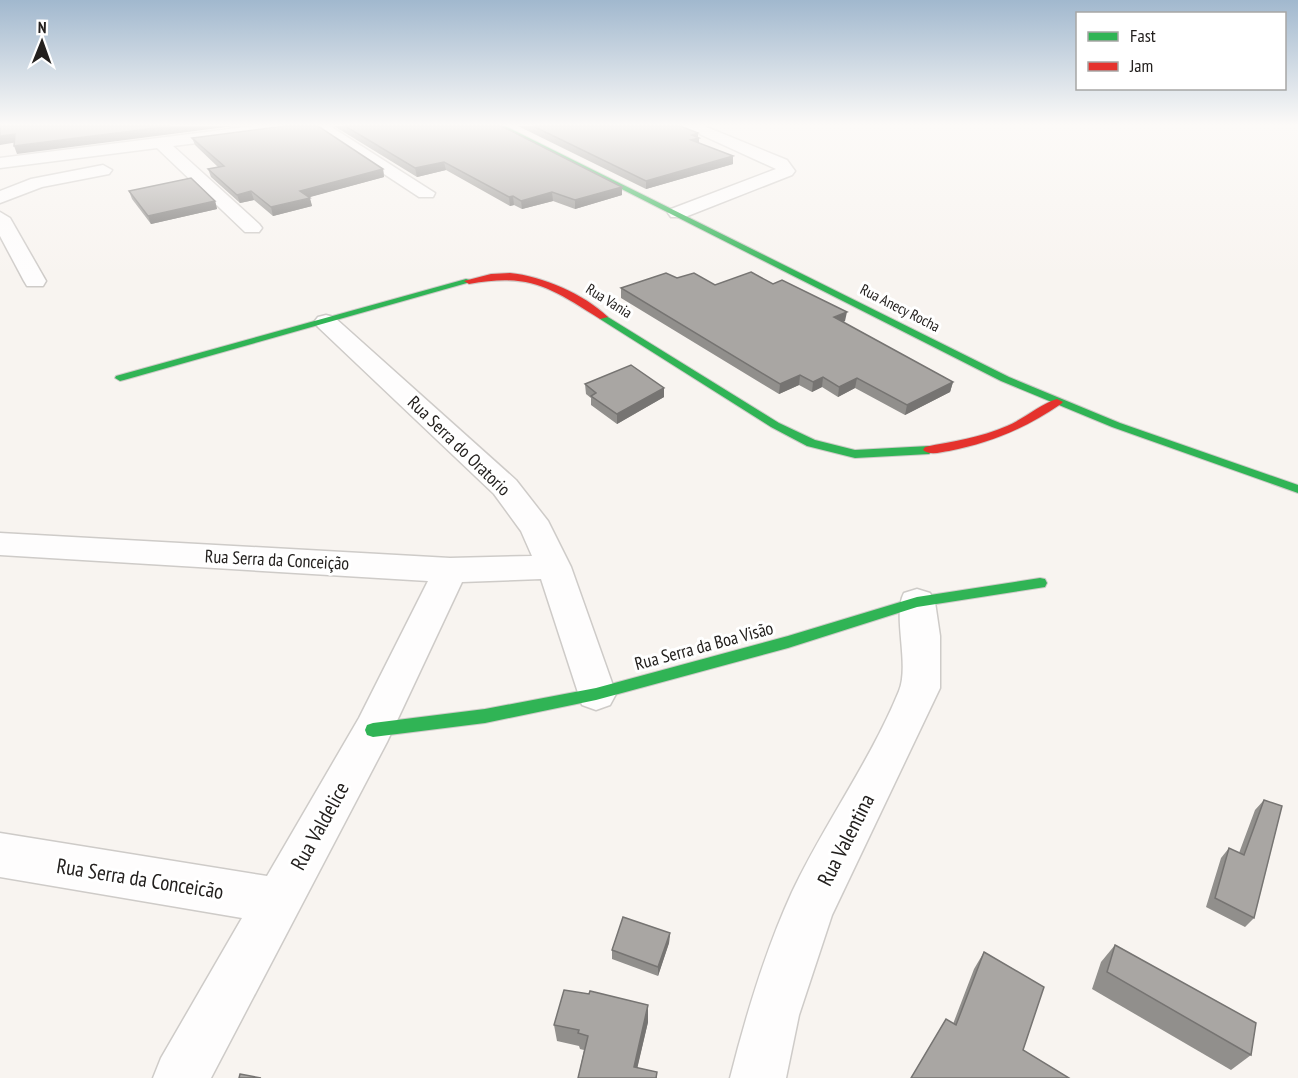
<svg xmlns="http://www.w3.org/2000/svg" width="1298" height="1078" viewBox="0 0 1298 1078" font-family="'PT Sans Narrow',sans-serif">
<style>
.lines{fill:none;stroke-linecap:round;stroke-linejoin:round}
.street-casing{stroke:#cecbc8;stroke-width:3}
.fast-casing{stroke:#cecbc8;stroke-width:2}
.jam-casing{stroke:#cecbc8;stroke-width:2}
.street{fill:#fefdfd;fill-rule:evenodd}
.fast{fill:#30b455;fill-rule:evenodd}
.jam{fill:#e5322d;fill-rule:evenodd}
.wall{fill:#918f8c}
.shaded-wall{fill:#767472}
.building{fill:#a9a6a3;stroke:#767472;stroke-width:1.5}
.labels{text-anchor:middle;stroke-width:6;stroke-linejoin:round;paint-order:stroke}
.far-street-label{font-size:15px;fill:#23201e;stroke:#fff}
.street-label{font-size:18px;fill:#23201e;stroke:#fff}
.near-street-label{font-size:21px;fill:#23201e;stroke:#fff}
</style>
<rect width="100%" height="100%" fill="#f8f4f0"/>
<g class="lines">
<g class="street-casing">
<g id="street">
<polygon points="253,126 299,126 291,131 173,146 259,224 262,228 259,232 245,232 157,148 0,168 0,158"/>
<polygon points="311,126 330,126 435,193 433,197 419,197"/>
<polygon points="682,126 704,126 787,160 795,171 792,175 685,217 671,217 668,213 671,209 776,169"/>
<polygon points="103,165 112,170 109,174 42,187 0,203 0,191 31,179"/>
<polygon points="0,212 10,218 46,281 43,286 27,286 24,281 0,236"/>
<polygon points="326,315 334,317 516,480 548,521 571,567 616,694 610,705 596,710 582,705 541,579 462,582 387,742 211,1078 153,1078 161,1058 242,918 0,877 0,833 267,876 359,718 428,581 0,555 0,533 450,558 532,556 521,531 494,494 318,327 314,322 318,317"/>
<path d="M917,589L930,593L935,602L940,636V688L832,915L799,1015L786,1078H730C746,1015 765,951 792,892C824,824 870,762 899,691C910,664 892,615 904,593Z"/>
</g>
</g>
<g class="fast-casing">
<g id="fast">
<polygon points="497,126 505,126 1009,377 1120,423 1298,485 1298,493 1112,427 1001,381"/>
<polygon points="466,279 474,281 124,380 120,381 115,378 116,376"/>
<polygon points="603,314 779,423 815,440 855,450 929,446 935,450 929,454 855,458 807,446 771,427 600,319 600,315"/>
<polygon points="1040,578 1045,579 1047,583 1045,587 917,607 788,648 596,700 485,723 373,737 367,735 365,730 367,725 373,723 485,709 596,688 788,636 917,597"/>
</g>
</g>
<g class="jam-casing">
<g id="jam">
<path d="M510,273C542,276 584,294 608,317L600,319C549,287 530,273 469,284L464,281L491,274Z"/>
<path d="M1057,399L1063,402L1061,404C1026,428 991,443 949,451C941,452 930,456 923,450L925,447C953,441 980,438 1007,426C1024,419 1040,404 1057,399Z"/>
</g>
</g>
<use href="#street" class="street"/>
<use href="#fast" class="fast"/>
<use href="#jam" class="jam"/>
</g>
<g class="wall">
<polygon points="334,126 501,126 622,195 575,209 553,201 522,209 514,205 510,206 446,170 417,177"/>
<polygon points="518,126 680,126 698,137 699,143 733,156 733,164 646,189"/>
<polygon points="192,138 383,169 384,177 309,197 312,206 273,216 254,200 240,203 211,177 208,169 218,167 195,145"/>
<polygon points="129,191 215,201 217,209 151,224 132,199"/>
<polygon points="677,278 715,285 845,321 843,322 953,382 950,392 905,415 855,388 838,397 822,387 812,392 799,385 779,394 621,298 621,288"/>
<polygon points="585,384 664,388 664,397 617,424 591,405 591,398 586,394"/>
<polygon points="1264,800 1254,918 1245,927 1206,907 1221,858 1229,848 1239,853 1255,810"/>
<polygon points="670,933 669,943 658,976 612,959 612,950"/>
<polygon points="1115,945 1251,1055 1231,1070 1092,989 1101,962"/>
<polygon points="984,952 1023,1050 1069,1078 953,1024 974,969"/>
<polygon points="648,1022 637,1068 657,1072 657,1078 578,1078 584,1050 580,1049 579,1046 557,1041 554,1025"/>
</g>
<g class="shaded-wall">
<polygon points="171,126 234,126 17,154 14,146"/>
<polygon points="698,133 698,138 699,138 699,146 691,148 692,135"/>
<polygon points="15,134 18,142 0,145 0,136"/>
<polygon points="733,156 733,164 646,189 646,181"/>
<polygon points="444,162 446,170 417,177 415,168"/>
<polygon points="383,169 384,177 303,199 300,191"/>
<polygon points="622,187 622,195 575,209 575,200"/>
<polygon points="251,191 254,200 240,203 237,195"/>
<polygon points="552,192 553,201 522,209 521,201"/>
<polygon points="513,196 514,205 510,206 509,197"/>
<polygon points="310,198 312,206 273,216 271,207"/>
<polygon points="215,201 217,209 151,224 148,216"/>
<polygon points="847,312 845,321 833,327 834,317"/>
<polygon points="800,375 799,385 779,394 780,384"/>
<polygon points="823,377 822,387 812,392 813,382"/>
<polygon points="857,378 855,388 838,397 839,387"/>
<polygon points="953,382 950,392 905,415 907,405"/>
<polygon points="664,388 664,397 617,424 617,414"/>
<polygon points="670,933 669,943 658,976 658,967"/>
<polygon points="648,1005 648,1022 635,1078 634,1067"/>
</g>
<g class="building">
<polygon points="0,126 171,126 14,146 15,134 0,136"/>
<polygon points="285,126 318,126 383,169 300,191 310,198 271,207 251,191 237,195 208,169 224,166 192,138"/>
<polygon points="345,126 501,126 622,187 575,200 552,192 521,201 513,196 509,197 444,162 415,168"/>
<polygon points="533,126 680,126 698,133 692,135 699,138 691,140 733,156 646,181"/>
<polygon points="191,178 215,201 148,216 129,191"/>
<polygon points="751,272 773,284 782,280 847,312 834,317 953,382 907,405 857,378 839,387 823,377 813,382 800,375 780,384 621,288 666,273 677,278 694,273 715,285"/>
<polygon points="631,365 664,388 617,414 591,396 596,393 585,384"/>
<polygon points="1264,800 1282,806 1254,918 1215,898 1229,848 1244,855"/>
<polygon points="623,917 670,933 658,967 612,950"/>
<polygon points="1115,945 1256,1023 1251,1055 1107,972"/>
<polygon points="984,952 1044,987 1023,1050 1069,1078 911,1078 946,1019 956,1025"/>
<polygon points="564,990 589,994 590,991 648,1005 634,1067 657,1072 656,1078 578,1078 588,1036 578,1033 579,1030 554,1025"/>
<polygon points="240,1074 261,1078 239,1078"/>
</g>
<linearGradient id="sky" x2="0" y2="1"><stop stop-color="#a1b8ce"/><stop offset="0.45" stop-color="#fcfaf8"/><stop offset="1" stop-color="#fcfaf8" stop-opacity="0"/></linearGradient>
<rect width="1298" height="277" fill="url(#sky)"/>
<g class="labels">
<g class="far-street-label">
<text transform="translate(609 301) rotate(32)" y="5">Rua Vania</text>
<text transform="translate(900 308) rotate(27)" y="5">Rua Anecy Rocha</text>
</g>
<g class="street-label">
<text transform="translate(459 446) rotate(44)" y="6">Rua Serra do Oratorio</text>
<text transform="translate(277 560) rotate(3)" y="6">Rua Serra da Conceição</text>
<text transform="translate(704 646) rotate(-15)" y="6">Rua Serra da Boa Visão</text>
</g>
<g class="near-street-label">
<text transform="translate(320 826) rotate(-61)" y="7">Rua Valdelice</text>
<text transform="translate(846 840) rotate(-63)" y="7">Rua Valentina</text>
<text transform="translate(140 879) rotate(9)" y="7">Rua Serra da Conceicão</text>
</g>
</g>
<rect x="1076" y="12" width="210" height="78" fill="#ffffff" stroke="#a7a6a5" stroke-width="1.5"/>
<rect x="1088" y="32" width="30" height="9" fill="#30b455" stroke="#a7a6a5" stroke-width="1.5"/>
<text x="1130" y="42" font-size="18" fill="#23201e">Fast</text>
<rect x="1088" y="62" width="30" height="9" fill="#e5322d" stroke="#a7a6a5" stroke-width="1.5"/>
<text x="1130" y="72" font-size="18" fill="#23201e">Jam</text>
<g transform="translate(42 42) rotate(1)" stroke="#ffffff" stroke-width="4.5" paint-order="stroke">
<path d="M0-4.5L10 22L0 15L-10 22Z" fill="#23201e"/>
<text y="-9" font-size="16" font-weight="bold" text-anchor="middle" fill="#23201e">N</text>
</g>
</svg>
